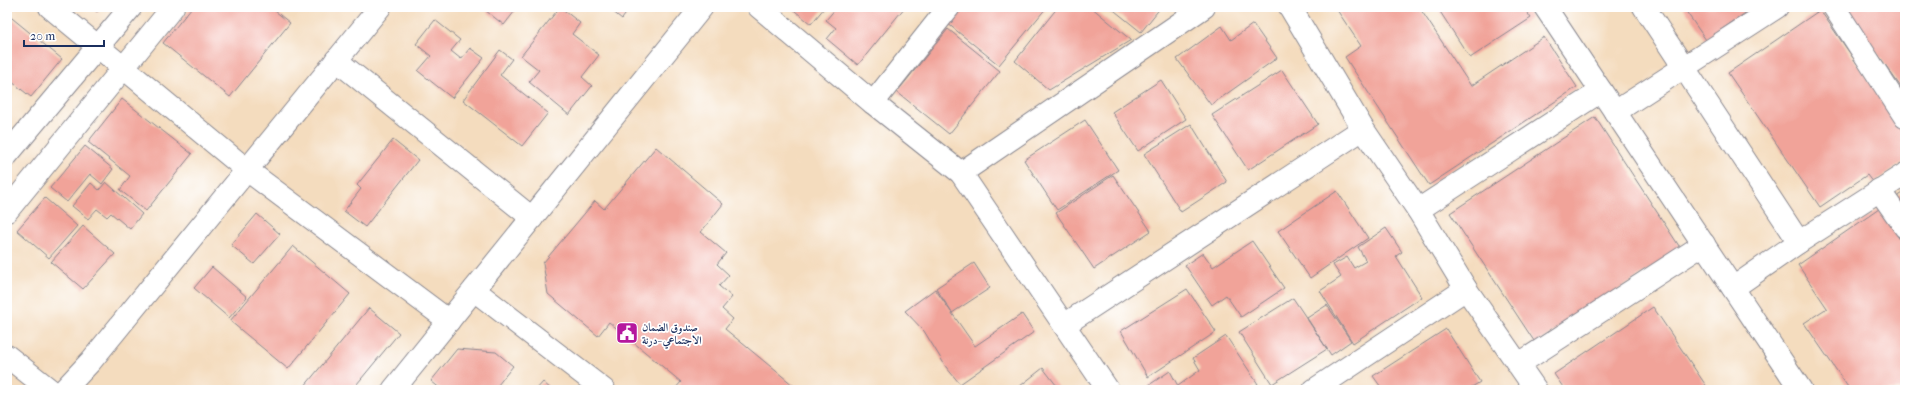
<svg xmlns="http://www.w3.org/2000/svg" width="1912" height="397" viewBox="0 0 1912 397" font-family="'IM FELL French Canon',Amiri,serif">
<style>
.building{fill:#f1a399}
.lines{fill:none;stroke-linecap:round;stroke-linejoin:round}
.street-casing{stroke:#88868e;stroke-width:24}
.street{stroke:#fff;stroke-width:22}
.labels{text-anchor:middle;stroke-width:3.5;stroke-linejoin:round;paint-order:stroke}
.poi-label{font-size:11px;font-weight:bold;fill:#1b2f5e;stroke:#fff;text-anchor:start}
</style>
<rect width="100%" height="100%" fill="#fff"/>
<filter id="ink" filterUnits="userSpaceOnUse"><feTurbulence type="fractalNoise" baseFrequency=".025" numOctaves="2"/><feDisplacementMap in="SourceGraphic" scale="8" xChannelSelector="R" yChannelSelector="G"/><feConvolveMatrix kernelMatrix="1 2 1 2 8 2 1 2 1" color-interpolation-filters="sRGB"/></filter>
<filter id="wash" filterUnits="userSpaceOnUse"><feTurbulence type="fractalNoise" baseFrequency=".012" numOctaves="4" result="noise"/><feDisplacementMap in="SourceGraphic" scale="16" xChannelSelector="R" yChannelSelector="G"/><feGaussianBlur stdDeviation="0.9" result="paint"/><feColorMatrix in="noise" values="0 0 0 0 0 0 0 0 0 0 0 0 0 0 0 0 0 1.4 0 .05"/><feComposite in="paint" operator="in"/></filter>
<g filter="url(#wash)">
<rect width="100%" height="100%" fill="#f4dcbe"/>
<g id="blocks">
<g class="building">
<polygon points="91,7 102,7 97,12"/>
<polygon points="192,7 270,7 290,23 230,97 163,43"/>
<polygon points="481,7 518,7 504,25"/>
<polygon points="560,7 580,23 572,34 599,55 582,77 592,86 569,115 529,82 539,70 521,56"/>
<polygon points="607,7 631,7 622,19"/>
<polygon points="790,7 825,7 811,24"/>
<polygon points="837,7 905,7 858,65 827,39 836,28 826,20"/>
<polygon points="960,7 1047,7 999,65 947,23"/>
<polygon points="1058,7 1091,7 1131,40 1049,90 1015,61"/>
<polygon points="1110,7 1161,7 1141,32"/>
<polygon points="1335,7 1419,7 1471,86 1544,37 1577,87 1429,185 1345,57 1361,46"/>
<polygon points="1437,7 1523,7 1531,18 1470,58"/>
<polygon points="1683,7 1754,7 1706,40"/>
<polygon points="1845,7 1905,7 1905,93"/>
<polygon points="1820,10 1905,133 1905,161 1873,183 1867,175 1820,207 1728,73"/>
<polygon points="7,14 62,59 31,97 7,78"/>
<polygon points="435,20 460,40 451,51 461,59 470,48 484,58 452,98 418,71 431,56 416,44"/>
<polygon points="1253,24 1277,58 1211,105 1177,59 1222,26 1231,40"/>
<polygon points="948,29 1000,71 949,134 897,92"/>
<polygon points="500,50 512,59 500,75 548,113 522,146 463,100"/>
<polygon points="1282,70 1318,124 1248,170 1212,115"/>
<polygon points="1161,80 1186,119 1138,151 1112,112"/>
<polygon points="122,99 192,154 146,211 120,190 130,176 88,142"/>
<polygon points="1595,117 1681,249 1536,344 1450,213"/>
<polygon points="1085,120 1118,170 1057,210 1024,160"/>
<polygon points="1191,124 1227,182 1181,212 1144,154"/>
<polygon points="393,140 418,160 365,227 344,211 361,189 357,185"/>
<polygon points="85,146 113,169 102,184 90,174 67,202 50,188"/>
<polygon points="656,147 723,204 701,232 726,253 717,264 729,275 719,286 732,297 722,309 733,319 725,329 799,390 674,390 681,382 609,322 598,336 548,294 543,263 595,201 604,209"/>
<polygon points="1113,175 1151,231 1094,269 1056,213"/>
<polygon points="106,182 142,214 130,229 111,213 107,217 97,209 88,219 72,206 91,183 99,190"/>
<polygon points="1337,191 1368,238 1310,278 1278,231"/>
<polygon points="1905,192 1905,213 1895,198"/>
<polygon points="45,198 77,226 49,258 17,230"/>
<polygon points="1879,209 1905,247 1905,390 1850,390 1804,323 1827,308 1798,265"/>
<polygon points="257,214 280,234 254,264 231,245"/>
<polygon points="83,226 115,254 83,289 51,262"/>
<polygon points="1386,228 1402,252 1396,256 1422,297 1353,343 1320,291 1341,277 1333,265 1347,257 1354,268 1366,261 1358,247"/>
<polygon points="1252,241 1284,288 1241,317 1226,295 1212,305 1185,265 1203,253 1213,267"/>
<polygon points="293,246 350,294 288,369 230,321"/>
<polygon points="974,263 990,288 952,313 936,288"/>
<polygon points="212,267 247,297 229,318 194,288"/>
<polygon points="935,289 975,346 1022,314 1034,332 960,384 946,367 924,331 905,311"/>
<polygon points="1187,289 1216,332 1148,377 1121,331"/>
<polygon points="1293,298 1327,349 1272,384 1239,332"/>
<polygon points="1327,305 1351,341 1331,355 1307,318"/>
<polygon points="1653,307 1709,390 1565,390 1554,374"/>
<polygon points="369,308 399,333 352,390 308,390 304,387"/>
<polygon points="1446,329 1480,382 1467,390 1383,390 1373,376"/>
<polygon points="1226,336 1258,384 1249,390 1152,390 1149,385 1170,371 1178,386 1200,370 1193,358"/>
<polygon points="457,349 496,352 513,366 494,390 442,390 431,381"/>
<polygon points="1043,368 1060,390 1015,390"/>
<polygon points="543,382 552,390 536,390"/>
</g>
</g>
</g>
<g filter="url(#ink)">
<use href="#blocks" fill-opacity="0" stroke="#88868e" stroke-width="1"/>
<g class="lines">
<g class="street-casing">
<g id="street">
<polyline points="50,7 247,170 449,321"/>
<polyline points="759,7 873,103 961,173 1108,390"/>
<polyline points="1290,7 1363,129 1418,210 1466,289 1536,390"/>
<polyline points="1545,7 1801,390"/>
<polyline points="1644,7 1799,242"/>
<polyline points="1834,7 1905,117"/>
<polyline points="336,60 532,218"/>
<polyline points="873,103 949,7"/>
<polyline points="1615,112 1777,7"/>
<polyline points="7,155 131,7"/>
<polyline points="961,173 1204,7"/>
<polyline points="1879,190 1905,227"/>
<polyline points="1418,210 1601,91"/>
<polyline points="7,211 173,7"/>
<polyline points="1733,288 1799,242 1905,174"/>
<polyline points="474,290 604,390"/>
<polyline points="1064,325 1363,129"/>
<polyline points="7,356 50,390"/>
<polyline points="1519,364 1704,244"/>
<polyline points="64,390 91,361 380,7"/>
<polyline points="393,390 702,7"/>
<polyline points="1314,390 1466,289"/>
</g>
</g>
<use href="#street" class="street"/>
</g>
</g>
<defs>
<g id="civic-square" transform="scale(1.15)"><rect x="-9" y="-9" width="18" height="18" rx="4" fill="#b5179e" stroke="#fff"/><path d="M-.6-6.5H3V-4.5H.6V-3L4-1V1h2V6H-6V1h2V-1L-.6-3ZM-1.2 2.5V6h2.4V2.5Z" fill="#fff"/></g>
</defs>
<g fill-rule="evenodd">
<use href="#civic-square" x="627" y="333"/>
</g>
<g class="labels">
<g class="poi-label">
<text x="642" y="331">صندوق الضمان<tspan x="642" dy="13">الاجتماعي -درنة</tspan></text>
</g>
</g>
<rect width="1912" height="397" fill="none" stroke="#fff" stroke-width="24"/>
<path d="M24 40v6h80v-6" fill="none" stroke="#1b2f5e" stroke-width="2"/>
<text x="30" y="40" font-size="12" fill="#1b2f5e" stroke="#ffffff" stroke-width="3" paint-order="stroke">20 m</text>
</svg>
